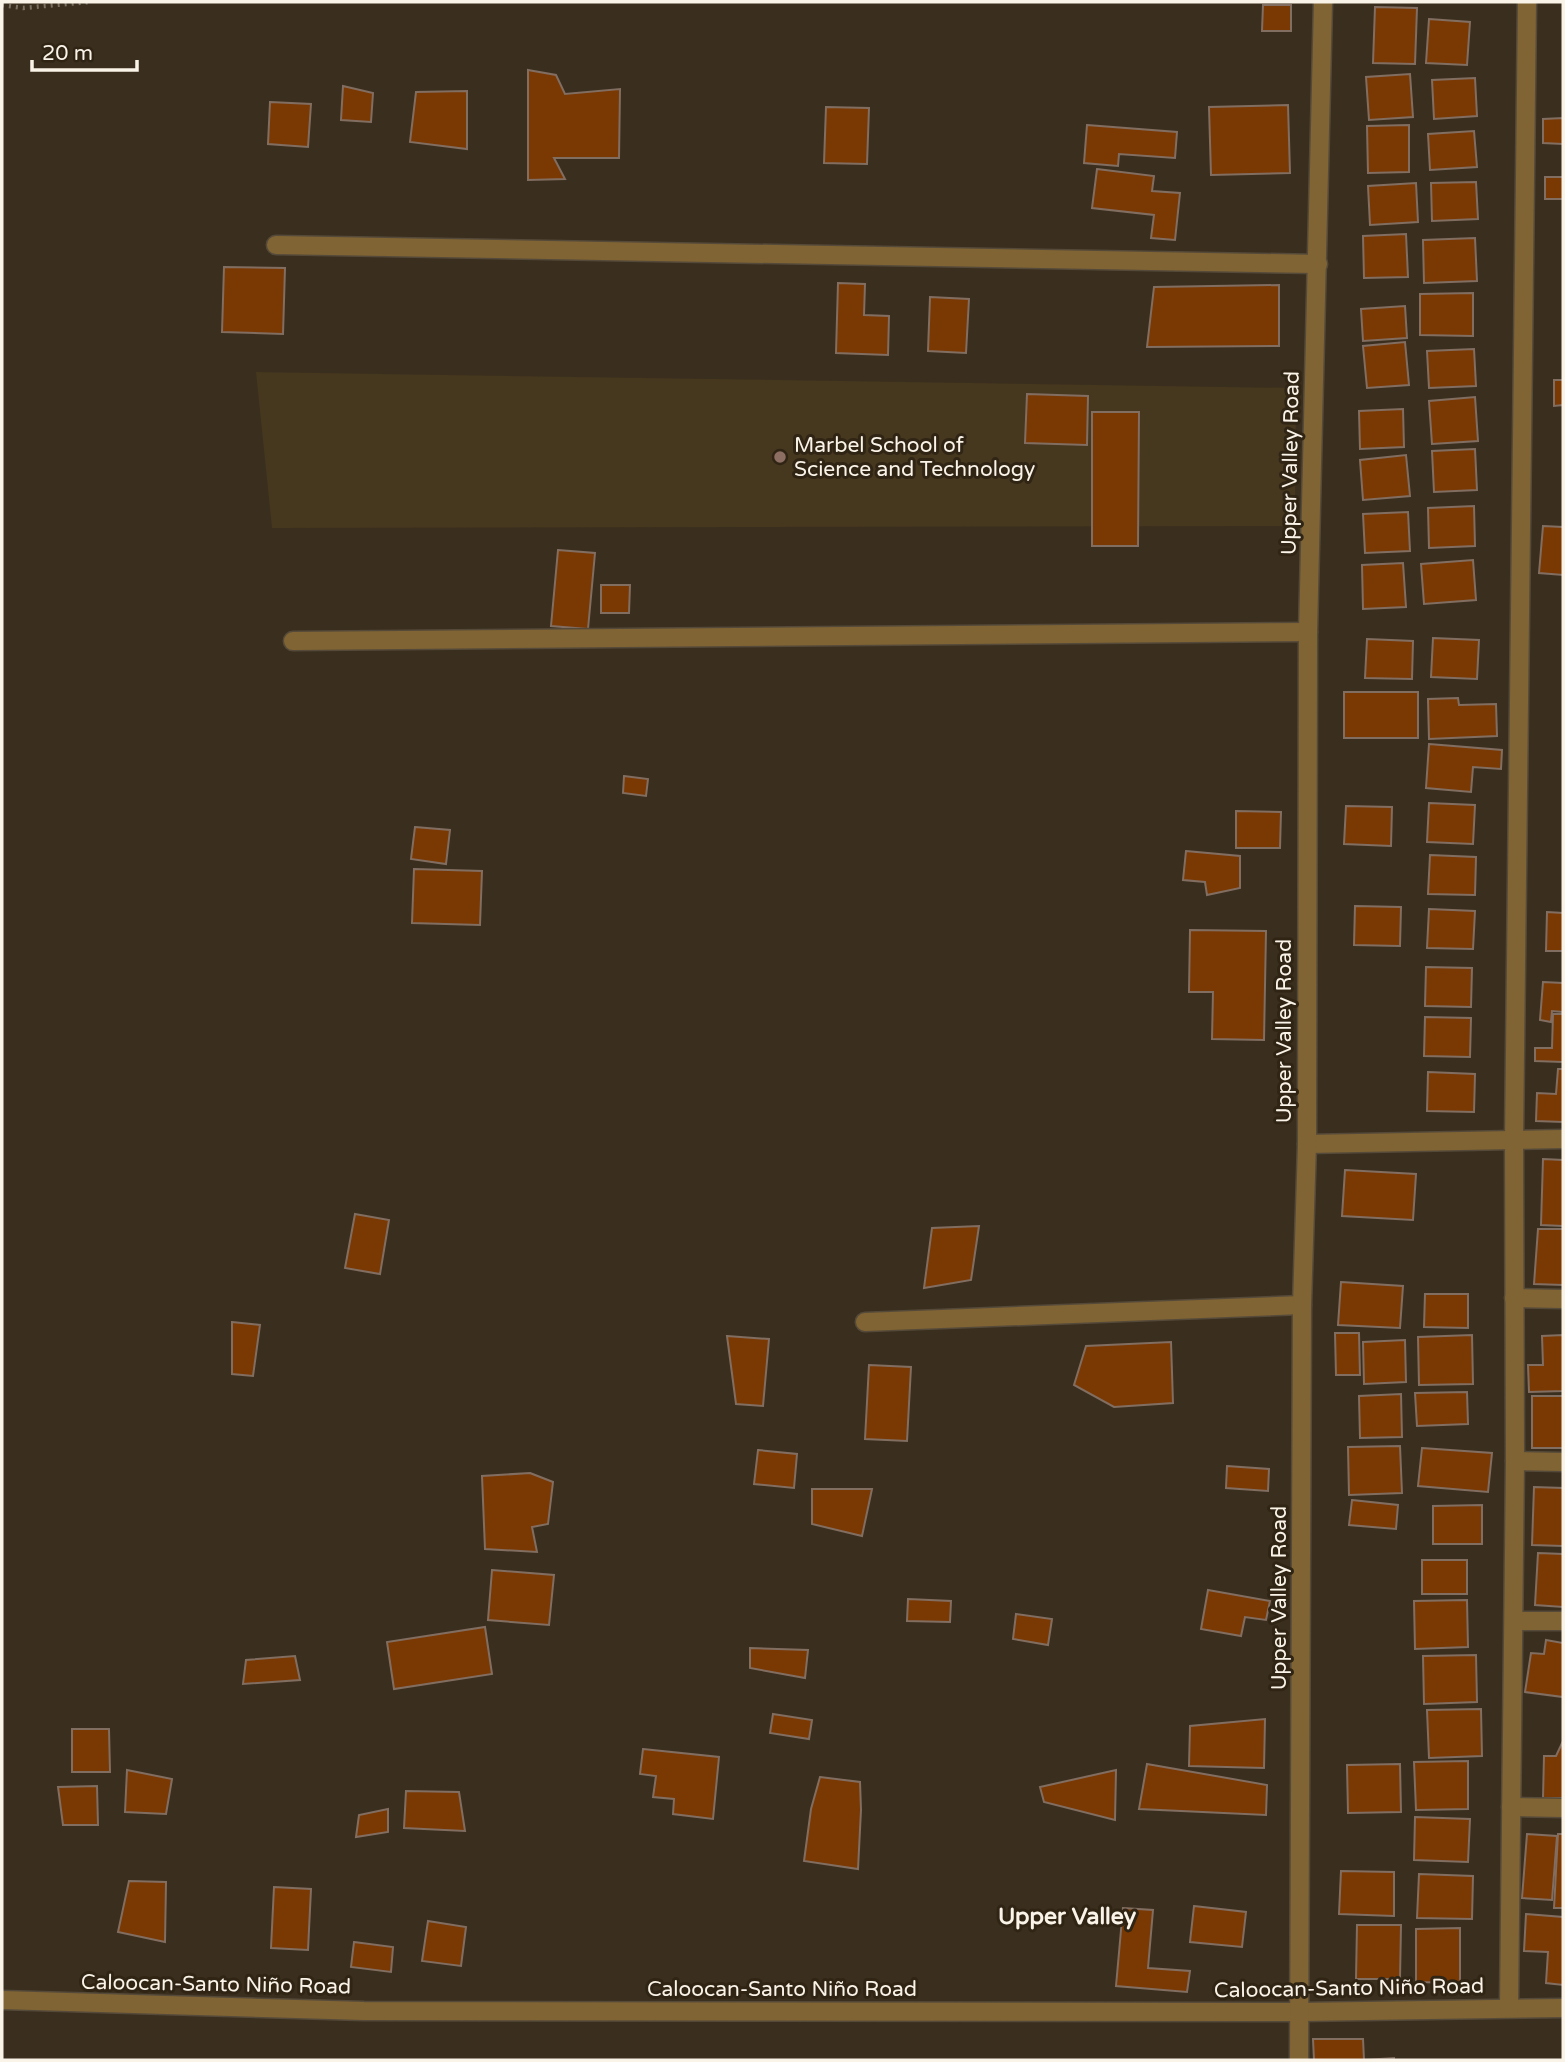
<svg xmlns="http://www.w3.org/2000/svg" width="1565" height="2062" viewBox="0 0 1565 2062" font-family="'Varela Round',sans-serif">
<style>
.built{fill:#46371f}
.building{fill:#7a3803;stroke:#826d61;stroke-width:2}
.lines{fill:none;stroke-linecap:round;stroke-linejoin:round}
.minor-casing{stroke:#554a3a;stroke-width:21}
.path{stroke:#7b7162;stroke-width:4.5;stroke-dasharray:2 5;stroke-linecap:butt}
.minor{stroke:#806433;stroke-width:18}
.education-dot{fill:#8d6e63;stroke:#302514;stroke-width:2.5}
.labels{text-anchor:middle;stroke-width:6;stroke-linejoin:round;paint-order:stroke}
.poi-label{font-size:21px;fill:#faf3e8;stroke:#302514;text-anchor:start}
.street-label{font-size:21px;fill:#faf3e8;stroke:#302514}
.neighbourhood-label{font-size:23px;font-weight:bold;fill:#faf3e8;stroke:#302514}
</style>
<rect width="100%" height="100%" fill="#3a2f1e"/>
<polygon class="built" points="256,372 1296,388 1295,526 272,528"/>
<g class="building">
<polygon points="1263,5 1291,5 1291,31 1262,31"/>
<polygon points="1375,7 1417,8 1415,64 1373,63"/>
<polygon points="1429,19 1470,22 1467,65 1426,63"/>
<polygon points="528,70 556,75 565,94 620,89 619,158 554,158 565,179 528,180"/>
<polygon points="1410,74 1413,117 1369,120 1366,77"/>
<polygon points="1475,78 1477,116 1434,119 1432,80"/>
<polygon points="343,86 373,93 371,122 341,120"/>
<polygon points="467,91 467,149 410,142 416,92"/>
<polygon points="270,102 311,104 308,147 268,144"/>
<polygon points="1288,105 1290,173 1211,175 1209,107"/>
<polygon points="826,107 869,108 867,164 824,163"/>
<polygon points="1563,118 1563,144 1543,143 1543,119"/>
<polygon points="1087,125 1177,132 1175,158 1119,154 1118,166 1084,163"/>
<polygon points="1409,125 1409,172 1368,173 1367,126"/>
<polygon points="1474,131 1477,167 1430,170 1428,134"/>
<polygon points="1097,169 1154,176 1152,191 1180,193 1175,240 1151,238 1154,215 1092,208"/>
<rect x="1545" y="177" width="18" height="22"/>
<polygon points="1476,182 1478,219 1432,221 1431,183"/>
<polygon points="1416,183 1418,222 1370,225 1368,186"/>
<polygon points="1406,234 1408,277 1364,278 1363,236"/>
<polygon points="1475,238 1477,281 1424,283 1423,240"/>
<polygon points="224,267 285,268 283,334 222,332"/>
<polygon points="838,283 865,284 864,315 889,316 888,355 836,353"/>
<polygon points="1279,285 1279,346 1147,347 1154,287"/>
<polygon points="1473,293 1473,336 1420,335 1420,294"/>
<polygon points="930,297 969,299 966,353 928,351"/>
<polygon points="1405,306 1407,338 1363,341 1361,309"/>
<polygon points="1405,342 1409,385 1367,388 1363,346"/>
<polygon points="1474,349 1476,386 1429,388 1427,351"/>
<polygon points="1554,380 1563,380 1563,405 1554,406"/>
<polygon points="1027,394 1088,396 1087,445 1025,443"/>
<polygon points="1475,397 1478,441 1432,444 1429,401"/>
<polygon points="1403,409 1404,447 1360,449 1359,411"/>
<polygon points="1092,412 1139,412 1138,546 1092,546"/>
<polygon points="1475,449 1477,490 1434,492 1432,451"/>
<polygon points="1406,455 1410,496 1363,500 1360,460"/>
<polygon points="1474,506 1475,546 1429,548 1428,508"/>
<polygon points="1408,512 1410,551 1365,553 1363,514"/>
<polygon points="1543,526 1563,527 1563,575 1539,573"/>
<polygon points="558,550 595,553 588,629 551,626"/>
<polygon points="1473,560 1476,600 1424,604 1421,564"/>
<polygon points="1403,563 1406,607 1363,609 1362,565"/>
<polygon points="601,585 630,585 629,613 601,613"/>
<polygon points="1433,638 1479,640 1477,679 1431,677"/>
<polygon points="1367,639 1413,641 1412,679 1365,678"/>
<rect x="1344" y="692" width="74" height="46"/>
<polygon points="1458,698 1459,705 1496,704 1497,736 1429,739 1428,699"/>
<polygon points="1429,744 1502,750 1501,769 1473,767 1471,792 1426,788"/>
<polygon points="624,776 648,779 646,796 623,793"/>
<polygon points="1429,803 1475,805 1473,844 1427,842"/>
<polygon points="1346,806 1392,807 1391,846 1344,844"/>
<polygon points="1236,811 1281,812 1280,848 1236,848"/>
<polygon points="415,827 450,830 446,864 411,859"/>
<polygon points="1186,851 1240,856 1240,888 1207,895 1205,882 1183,880"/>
<polygon points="1430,855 1476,857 1475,895 1428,894"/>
<polygon points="414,869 482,871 480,925 412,923"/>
<polygon points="1355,906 1401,907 1400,946 1354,945"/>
<polygon points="1429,909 1475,911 1473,949 1427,948"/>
<polygon points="1547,912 1563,913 1563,951 1546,951"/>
<polygon points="1190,930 1266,931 1264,1040 1212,1039 1213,992 1189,992"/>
<polygon points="1426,967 1472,968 1471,1007 1425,1006"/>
<polygon points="1543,982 1563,983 1563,1012 1552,1011 1551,1022 1540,1020"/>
<polygon points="1553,1014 1563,1014 1563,1062 1535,1061 1535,1048 1552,1048"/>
<polygon points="1425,1017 1471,1018 1470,1057 1424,1056"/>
<polygon points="1558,1069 1563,1069 1563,1122 1536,1121 1537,1093 1556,1094"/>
<polygon points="1428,1072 1475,1074 1474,1112 1427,1111"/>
<polygon points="1543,1159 1563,1160 1563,1226 1541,1225"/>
<polygon points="1345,1170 1416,1174 1413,1220 1342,1216"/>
<polygon points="355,1214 389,1220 380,1274 345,1268"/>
<polygon points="979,1226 971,1280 924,1288 932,1228"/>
<polygon points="1538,1229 1563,1229 1563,1285 1534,1284"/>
<polygon points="1341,1282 1403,1286 1400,1328 1338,1325"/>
<polygon points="1425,1294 1468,1294 1468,1328 1424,1327"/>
<polygon points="232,1322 260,1325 253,1376 232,1374"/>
<polygon points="1335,1333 1359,1333 1360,1375 1336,1375"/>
<polygon points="1472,1335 1473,1384 1419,1385 1418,1337"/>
<polygon points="1563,1335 1563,1391 1529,1392 1528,1365 1543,1365 1542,1336"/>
<polygon points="727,1336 769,1339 763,1406 736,1404"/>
<polygon points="1405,1340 1406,1382 1364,1384 1363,1342"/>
<polygon points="1171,1342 1173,1403 1114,1407 1074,1385 1086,1346"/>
<polygon points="869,1365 911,1367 907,1441 865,1439"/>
<polygon points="1467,1392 1468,1424 1417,1426 1415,1393"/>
<polygon points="1401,1394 1402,1437 1360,1438 1359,1396"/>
<rect x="1532" y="1396" width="31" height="52"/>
<polygon points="1400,1446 1402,1493 1349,1495 1348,1447"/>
<polygon points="1422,1448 1492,1453 1488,1492 1418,1486"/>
<polygon points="758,1450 797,1454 794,1488 754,1484"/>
<polygon points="1227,1466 1269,1469 1268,1491 1226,1488"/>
<polygon points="530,1473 553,1482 548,1524 532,1527 537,1552 485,1549 482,1476"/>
<polygon points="1534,1487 1563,1488 1563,1546 1532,1545"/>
<polygon points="812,1489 872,1489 862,1536 812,1524"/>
<polygon points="1352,1500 1398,1505 1396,1529 1349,1525"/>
<polygon points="1482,1505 1482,1544 1433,1544 1433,1506"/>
<polygon points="1538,1553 1563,1554 1563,1607 1535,1605"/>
<rect x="1422" y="1560" width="45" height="34"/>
<polygon points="492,1570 554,1575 549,1625 488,1620"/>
<polygon points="1208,1590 1270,1601 1266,1620 1245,1617 1241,1636 1201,1629"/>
<polygon points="908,1599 951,1601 950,1622 907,1621"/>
<polygon points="1467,1600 1468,1647 1415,1649 1414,1601"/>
<polygon points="1016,1614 1052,1619 1048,1645 1013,1639"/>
<polygon points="485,1627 492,1674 394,1689 387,1642"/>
<polygon points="1546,1640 1563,1643 1563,1697 1525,1692 1531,1653 1544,1654"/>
<polygon points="750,1648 808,1650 805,1678 750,1668"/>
<polygon points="1476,1655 1477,1702 1424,1704 1423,1656"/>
<polygon points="295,1656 300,1680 243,1684 246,1660"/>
<polygon points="1481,1709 1482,1756 1429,1758 1427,1710"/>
<polygon points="773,1714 812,1720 809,1739 770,1733"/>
<polygon points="1265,1719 1264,1768 1189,1766 1190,1726"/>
<polygon points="72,1729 109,1729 110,1772 72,1772"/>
<polygon points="1563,1741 1563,1798 1543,1798 1544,1756 1556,1756"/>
<polygon points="643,1749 719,1757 713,1819 673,1814 674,1799 653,1797 656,1776 640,1774"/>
<polygon points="1468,1761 1468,1809 1416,1810 1414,1762"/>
<polygon points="1147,1764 1267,1785 1266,1815 1139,1809"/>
<polygon points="1400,1764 1401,1812 1348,1813 1347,1765"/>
<polygon points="127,1770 172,1779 166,1814 125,1812"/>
<polygon points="1116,1770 1115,1820 1044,1802 1040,1787"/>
<polygon points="820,1777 860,1782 861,1810 858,1869 804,1861 811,1809"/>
<polygon points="97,1786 98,1825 63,1825 58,1787"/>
<polygon points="406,1791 459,1792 465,1831 404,1828"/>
<polygon points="388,1809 388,1832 356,1837 359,1815"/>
<polygon points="1415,1817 1470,1819 1468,1862 1414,1860"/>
<polygon points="1527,1834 1557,1836 1552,1900 1522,1898"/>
<polygon points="1558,1834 1563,1834 1563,1908 1554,1908"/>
<polygon points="1341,1871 1394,1872 1394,1916 1339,1914"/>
<polygon points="1419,1874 1473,1876 1472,1919 1417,1918"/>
<polygon points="129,1881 166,1882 165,1942 118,1932"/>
<polygon points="274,1887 311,1889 308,1950 271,1948"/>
<polygon points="1194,1906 1246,1912 1242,1947 1190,1942"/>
<polygon points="1123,1908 1153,1910 1148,1968 1190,1971 1187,1992 1116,1986"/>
<polygon points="1526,1914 1563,1917 1563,1985 1546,1983 1548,1952 1524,1951"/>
<polygon points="428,1921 466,1927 461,1966 422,1961"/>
<polygon points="1357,1925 1401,1925 1400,1979 1356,1979"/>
<polygon points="1460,1928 1460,1983 1416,1982 1416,1929"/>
<polygon points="354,1942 393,1947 391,1972 351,1967"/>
<polygon points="1313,2039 1363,2039 1364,2060 1394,2058 1394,2060 1314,2060"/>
</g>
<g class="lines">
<g class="minor-casing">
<g id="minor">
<polyline points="276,245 1318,264"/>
<polyline points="293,641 1308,632"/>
<polyline points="1307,1144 1563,1139"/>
<polyline points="1514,1298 1563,1299"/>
<polyline points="865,1322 1302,1305"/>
<polyline points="1515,1461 1563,1462"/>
<polyline points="1514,1621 1563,1621"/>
<polyline points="1511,1807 1563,1808"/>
<polyline points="2,2000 364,2011 1301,2012 1563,2008"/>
<polyline points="1509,2008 1515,1461 1514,1140 1527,2"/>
<polyline points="1299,2060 1302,1305 1307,1144 1308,632 1323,2"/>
</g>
</g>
<polyline class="path" points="2,5 23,8 89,2"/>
<use href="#minor" class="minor"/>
</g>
<circle class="education-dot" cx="780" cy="457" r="7"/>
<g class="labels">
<g class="poi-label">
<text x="794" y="452">Marbel School of<tspan x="794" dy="24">Science and Technology</tspan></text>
</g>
<g class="street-label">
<text transform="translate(1290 463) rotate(-89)" y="7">Upper Valley Road</text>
<text transform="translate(1284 1031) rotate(-90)" y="7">Upper Valley Road</text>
<text transform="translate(1279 1598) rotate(-90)" y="7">Upper Valley Road</text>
<text transform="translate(216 1984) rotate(1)" y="7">Caloocan-Santo Niño Road</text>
<text transform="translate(1349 1988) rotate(-1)" y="7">Caloocan-Santo Niño Road</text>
<text x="782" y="1996">Caloocan-Santo Niño Road</text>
</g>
<g class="neighbourhood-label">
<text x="1067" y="1924">Upper Valley</text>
</g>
</g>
<rect width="1565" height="2062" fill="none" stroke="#faf3e8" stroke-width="7"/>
<path d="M32 60v10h105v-10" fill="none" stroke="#faf3e8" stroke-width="3.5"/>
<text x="42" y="60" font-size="21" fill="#faf3e8" stroke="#302514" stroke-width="5" paint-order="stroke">20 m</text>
</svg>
